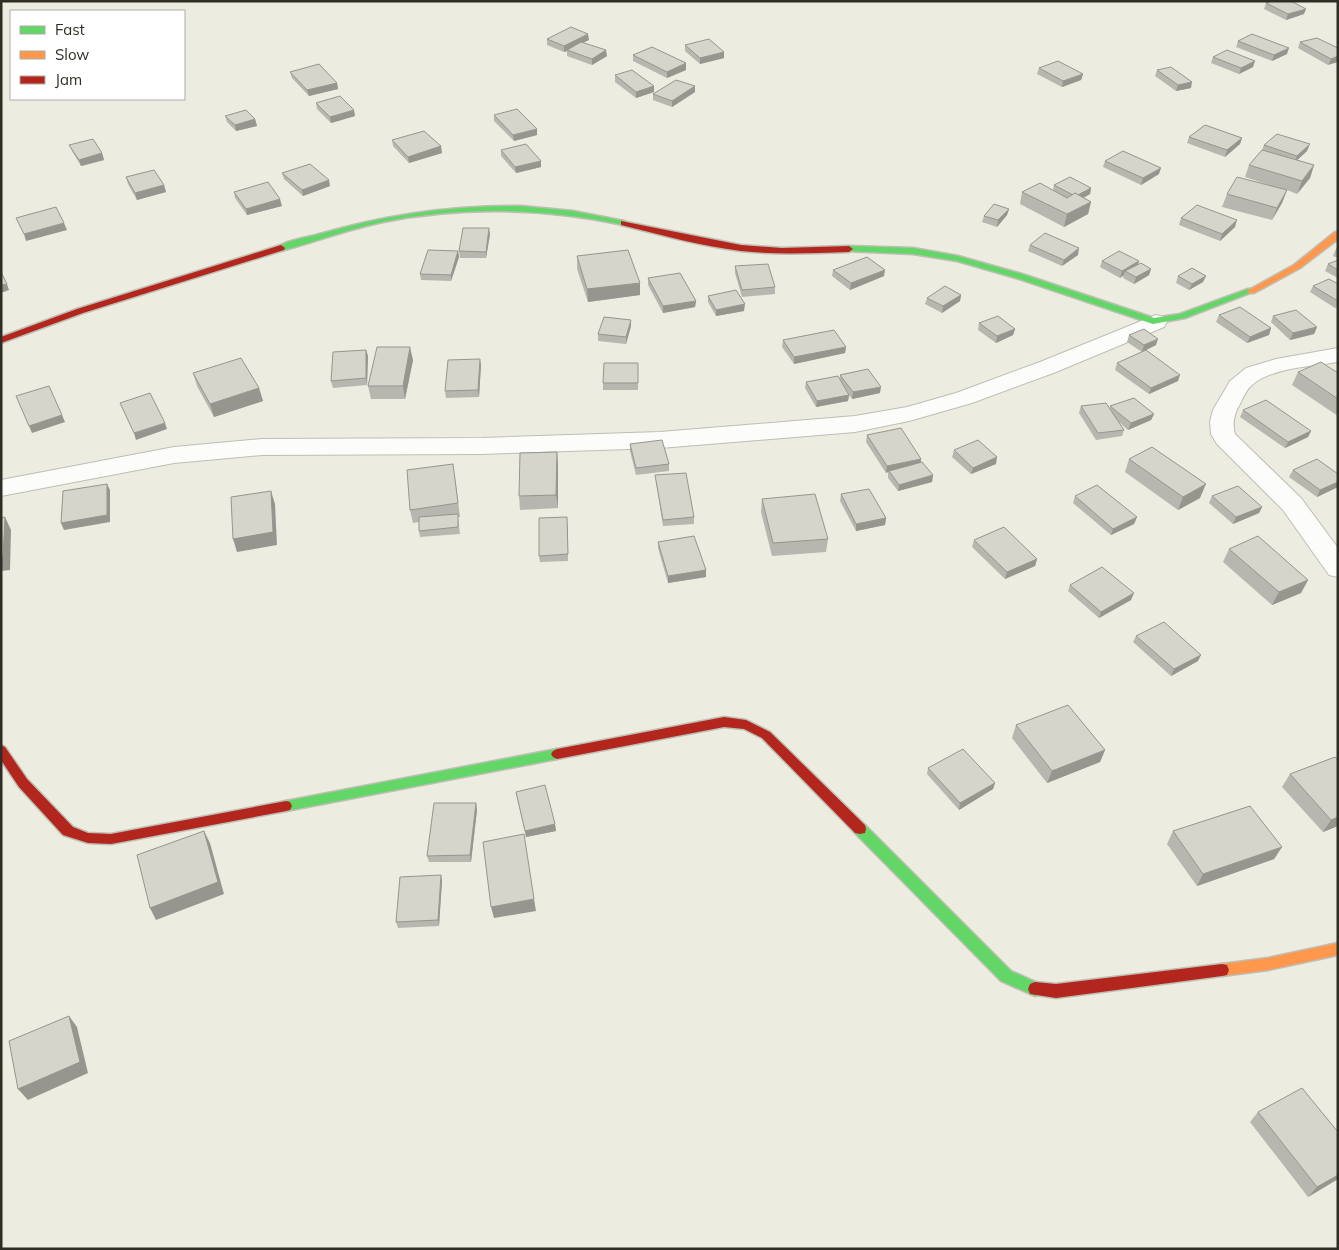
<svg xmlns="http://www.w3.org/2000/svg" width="1339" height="1250" viewBox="0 0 1339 1250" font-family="Mulish,sans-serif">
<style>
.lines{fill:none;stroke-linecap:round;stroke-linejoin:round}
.street-casing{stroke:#bebeb4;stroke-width:2}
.fast-casing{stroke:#bebeb4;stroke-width:3}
.slow-casing{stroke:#bebeb4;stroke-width:3}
.jam-casing{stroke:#bebeb4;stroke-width:3}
.street{fill:#fcfcfa;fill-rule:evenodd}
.fast{fill:#63d668;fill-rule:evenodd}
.slow{fill:#ff974d;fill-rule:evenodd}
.jam{fill:#b3261e;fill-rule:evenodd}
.wall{fill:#b8b7af}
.shaded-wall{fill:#96958e}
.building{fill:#d6d5cb;stroke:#96958e}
</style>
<rect width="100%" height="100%" fill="#edece0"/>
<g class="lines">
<g class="street-casing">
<g id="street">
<polygon points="1156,315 1164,317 1167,322 1164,327 1056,372 972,403 909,421 855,432 660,448 482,454 262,455 174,463 1,496 1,480 174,447 262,439 482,438 660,432 855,416 907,407 956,393 1040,362"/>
<path d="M1338,348V362C1314,366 1270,368 1252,385C1246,390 1243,398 1240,404C1234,414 1232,423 1235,434L1301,498L1338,548V577L1329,575L1283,510L1217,444L1211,434L1210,422L1213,410L1230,381L1246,368L1276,359Z"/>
</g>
</g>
<g class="fast-casing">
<g id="fast">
<path d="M521,206L573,211L624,221L628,223L624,225C544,208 463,206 383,222C348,229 315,242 281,251L277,248C286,240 305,238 316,235C384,215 451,205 521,206Z"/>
<polygon points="849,246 913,248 958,256 1022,274 1154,318 1180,314 1248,289 1254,289 1255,291 1185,318 1153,324 1016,278 957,261 913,254 846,251 846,247"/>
<polygon points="557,749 561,751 563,754 561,757 557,759 286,811 282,810 280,806 282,802 286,801"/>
<polygon points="860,824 865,825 1011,971 1040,984 1042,989 1040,994 1035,996 1001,981 855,833 854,829 855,825"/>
</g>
</g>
<g class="slow-casing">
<g id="slow">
<polygon points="1335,232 1338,232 1338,239 1300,268 1254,293 1248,293 1247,291 1294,265"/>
<polygon points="1338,943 1338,955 1268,970 1222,976 1217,975 1215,970 1217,965 1222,964 1268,958"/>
</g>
</g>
<g class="jam-casing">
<g id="jam">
<path d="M621,221L741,245L782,248L849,246L853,249L849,252C813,253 777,255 741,251C701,246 661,235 621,225Z"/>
<polygon points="281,245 285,248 284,250 83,313 1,343 1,337 77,309"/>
<polygon points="724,717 746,720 770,732 865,825 866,829 865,833 860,834 855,833 762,738 744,729 724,727 557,759 553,757 551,754 553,751 557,749"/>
<polygon points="1,745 5,747 27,779 73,827 88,833 111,834 286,801 290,802 292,806 290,810 286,811 111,844 88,843 63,835 19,787 1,760"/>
<polygon points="1222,964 1227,965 1229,970 1227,975 1222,976 1056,998 1030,994 1028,989 1030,984 1035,982 1056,984"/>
</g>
</g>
<use href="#street" class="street"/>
<use href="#fast" class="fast"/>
<use href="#slow" class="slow"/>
<use href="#jam" class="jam"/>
</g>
<g class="wall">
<polygon points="1266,3 1304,14 1286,20 1264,9"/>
<polygon points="547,39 589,40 583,42 607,56 592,65 567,56 567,51 564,52 547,45"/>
<polygon points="1238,41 1287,54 1272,61 1236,47"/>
<polygon points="1300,42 1338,48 1328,65 1298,48"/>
<polygon points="685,45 724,52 724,58 700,64 685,51"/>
<polygon points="633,55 686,70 667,78 633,61"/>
<polygon points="1213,57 1253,67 1239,74 1211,63"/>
<polygon points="1039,68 1083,74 1081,80 1062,87 1037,74"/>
<polygon points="1157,70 1191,88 1176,91 1155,76"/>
<polygon points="290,72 337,83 338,89 309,96 292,78"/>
<polygon points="615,75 654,92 636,98 615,82"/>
<polygon points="695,86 695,92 672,107 653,100 653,94"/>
<polygon points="316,103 355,116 331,123 317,109"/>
<polygon points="494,115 537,129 537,135 514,141 494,121"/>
<polygon points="225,116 255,119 257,126 236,131 227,122"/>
<polygon points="1189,137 1242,138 1240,144 1225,157 1187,143"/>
<polygon points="392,140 442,153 409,163 393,146"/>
<polygon points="69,145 102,153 104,160 81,166 72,151"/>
<polygon points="1264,145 1307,151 1297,160 1314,165 1310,178 1297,194 1287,190 1282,203 1272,220 1222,207 1227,194 1284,190 1245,177 1249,165 1262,150"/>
<polygon points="501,150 541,167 516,173 501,156"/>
<polygon points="1105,161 1159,174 1141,185 1103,167"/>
<polygon points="282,173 330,186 303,196 284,179"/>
<polygon points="126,177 164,185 166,192 137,200 128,184"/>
<polygon points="1054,185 1091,188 1090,194 1084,198 1091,202 1088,214 1064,227 1020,204 1022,192 1053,190"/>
<polygon points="234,192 282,206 247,215 235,198"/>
<polygon points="1009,209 1007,215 997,227 982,222 984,216"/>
<polygon points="1181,218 1235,227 1220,241 1179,225"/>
<polygon points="490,234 486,258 460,258 459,251"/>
<polygon points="1030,245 1078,255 1062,266 1028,251"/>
<polygon points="1338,247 1338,258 1333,256 1336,249"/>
<polygon points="458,251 459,257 451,281 421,280 420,274"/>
<polygon points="577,256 640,283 640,295 588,302 577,269"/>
<polygon points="1338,260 1338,278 1325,271 1328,264"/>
<polygon points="1102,261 1139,261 1138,264 1151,269 1149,275 1134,284 1123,278 1124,275 1120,278 1100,267"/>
<polygon points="735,266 775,287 775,294 742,297 735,273"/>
<polygon points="833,270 884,276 850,290 832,276"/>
<polygon points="1178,276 1206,276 1203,282 1189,290 1176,283"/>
<polygon points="648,278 696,301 695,307 663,313 648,285"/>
<polygon points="1338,284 1338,307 1335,308 1310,292 1313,286"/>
<polygon points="961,295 960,301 942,313 925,304 927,298"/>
<polygon points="708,296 744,311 716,316 708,302"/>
<polygon points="1219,315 1271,328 1269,335 1247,343 1216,322"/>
<polygon points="1273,316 1317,327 1314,334 1290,340 1271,322"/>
<polygon points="979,323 1015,329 1013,335 996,343 978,330"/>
<polygon points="631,326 626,344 598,341 598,334"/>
<polygon points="1129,335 1156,345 1142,352 1127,342"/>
<polygon points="783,340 846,347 845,353 794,364 782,347"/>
<polygon points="366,350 368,356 367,385 333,388 331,381"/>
<polygon points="413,360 405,399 371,399 368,386"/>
<polygon points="638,363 638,390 603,390 603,383"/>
<polygon points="1117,363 1178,381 1149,394 1115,370"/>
<polygon points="481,365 479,397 446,398 445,391"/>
<polygon points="1298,372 1338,373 1338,416 1292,385"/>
<polygon points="193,373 259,388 263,401 214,417 197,386"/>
<polygon points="840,375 880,393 852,399 849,395 848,401 816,407 805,388 806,382 840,379"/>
<polygon points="1081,406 1110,408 1110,406 1154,414 1151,420 1128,430 1119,422 1124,430 1122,436 1096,440 1079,413"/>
<polygon points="1243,410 1311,431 1308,437 1285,448 1240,417"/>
<polygon points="867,435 921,459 921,462 933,475 932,482 898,491 888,478 888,472 886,473 866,442"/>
<polygon points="630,444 669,464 669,471 636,475 630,451"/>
<polygon points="954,450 996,464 971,474 952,457"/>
<polygon points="557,452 558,465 558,508 520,510 519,496"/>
<polygon points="1129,459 1200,498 1178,510 1125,472"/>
<polygon points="1293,470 1338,474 1338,487 1317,497 1289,477"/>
<polygon points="655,475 694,517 694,524 663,526 656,481"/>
<polygon points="455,477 460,517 458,517 460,534 420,537 419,531 419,522 413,523 410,510"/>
<polygon points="841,494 886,518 885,525 856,531 840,501"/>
<polygon points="1075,496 1137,517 1134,524 1111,535 1073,503"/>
<polygon points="1212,496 1262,507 1259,513 1233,524 1209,503"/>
<polygon points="762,499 828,539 826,552 772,556 761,512"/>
<polygon points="568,524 568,561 540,562 539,556"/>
<polygon points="974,540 1037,559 1035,566 1005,579 972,547"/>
<polygon points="658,542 706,577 668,583 658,548"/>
<polygon points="1229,549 1308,580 1301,593 1272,605 1223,562"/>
<polygon points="1070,585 1131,600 1099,618 1068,591"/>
<polygon points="1136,636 1198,661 1171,676 1133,642"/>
<polygon points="1016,725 1105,750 1100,762 1047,783 1012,738"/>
<polygon points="928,768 995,783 993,789 959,810 927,774"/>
<polygon points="1290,774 1338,826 1323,832 1282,787"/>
<polygon points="516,792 555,824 556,831 526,837"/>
<polygon points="476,803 477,810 471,862 429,862 427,856"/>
<polygon points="1173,831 1282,847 1274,859 1197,886 1167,844"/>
<polygon points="441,875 442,881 439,926 398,928 396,922"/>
<polygon points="1258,1112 1338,1179 1308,1197 1250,1122"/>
</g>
<g class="shaded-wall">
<polygon points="1306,9 1304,14 1286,20 1288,14"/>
<polygon points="588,34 589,40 568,50 567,50 567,51 564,52 564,46"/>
<polygon points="1289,48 1287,54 1272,61 1274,55"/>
<polygon points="606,50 607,56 592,65 592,59"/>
<polygon points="724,52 724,58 700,64 700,58"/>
<polygon points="1338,56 1338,62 1328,65 1331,59"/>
<polygon points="1255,61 1253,67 1239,74 1241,68"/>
<polygon points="686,63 686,70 667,78 667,72"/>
<polygon points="1083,74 1081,80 1062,87 1063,81"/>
<polygon points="1192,82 1191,88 1176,91 1178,85"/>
<polygon points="337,83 338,89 309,96 307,90"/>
<polygon points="654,86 654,92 636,98 636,92"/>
<polygon points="695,86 695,92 672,107 672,101"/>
<polygon points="354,110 355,116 331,123 330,117"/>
<polygon points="255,119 257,126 236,131 235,125"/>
<polygon points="537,129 537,135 514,141 513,135"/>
<polygon points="1242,138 1240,144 1225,157 1227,150"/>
<polygon points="1310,144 1307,151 1294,163 1297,156"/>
<polygon points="441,146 442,153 409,163 408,157"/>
<polygon points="102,153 104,160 81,166 79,160"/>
<polygon points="541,161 541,167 516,173 515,167"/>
<polygon points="1314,165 1310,178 1297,194 1302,181"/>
<polygon points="1161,168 1159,174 1141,185 1143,178"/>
<polygon points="329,180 330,186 303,196 302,190"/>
<polygon points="164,185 166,192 137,200 135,193"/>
<polygon points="1091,188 1090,194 1074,202 1075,196"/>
<polygon points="1287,190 1282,203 1272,220 1277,208"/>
<polygon points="280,199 282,206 247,215 246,209"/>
<polygon points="1091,202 1088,214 1064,227 1067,214"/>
<polygon points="1009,209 1007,215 997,227 998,220"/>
<polygon points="1237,220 1235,227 1220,241 1222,234"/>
<polygon points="64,223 67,230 26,241 24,234"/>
<polygon points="489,228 490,234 486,258 486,252"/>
<polygon points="1079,248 1078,255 1062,266 1064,260"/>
<polygon points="458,251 459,257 451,281 451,275"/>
<polygon points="1139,261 1137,268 1125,271 1124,275 1120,278 1122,271"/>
<polygon points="1151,269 1149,275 1134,284 1136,277"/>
<polygon points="885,270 884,276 850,290 851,283"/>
<polygon points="1206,276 1203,282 1189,290 1192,284"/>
<polygon points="640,283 640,295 588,302 587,289"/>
<polygon points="7,284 9,290 1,293 1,285"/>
<polygon points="961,295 960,301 942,313 943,306"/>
<polygon points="696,301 695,307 663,313 663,306"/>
<polygon points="745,304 744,311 716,316 716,310"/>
<polygon points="631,320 631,326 626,344 626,337"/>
<polygon points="1317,327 1314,334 1290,340 1293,333"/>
<polygon points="1271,328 1269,335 1247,343 1250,337"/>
<polygon points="1015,329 1013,335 996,343 997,336"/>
<polygon points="1158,339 1156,345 1142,352 1144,345"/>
<polygon points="410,347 413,360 405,399 403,386"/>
<polygon points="846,347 845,353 794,364 794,357"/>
<polygon points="366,350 368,356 367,385 366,378"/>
<polygon points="480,359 481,365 479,397 478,390"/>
<polygon points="1180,375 1178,381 1149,394 1151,388"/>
<polygon points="881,387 880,393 852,399 853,392"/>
<polygon points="259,388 263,401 214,417 210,404"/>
<polygon points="849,395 848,401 816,407 817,401"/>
<polygon points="1154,414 1151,420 1128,430 1131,423"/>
<polygon points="62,415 65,422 32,433 29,426"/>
<polygon points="165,423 167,429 136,440 134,433"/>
<polygon points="1311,431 1308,437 1285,448 1288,442"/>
<polygon points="557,452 558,465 558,508 556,495"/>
<polygon points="997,457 996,464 971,474 973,468"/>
<polygon points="921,459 920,466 889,471 888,472 886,473 887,466"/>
<polygon points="933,475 932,482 898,491 899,485"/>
<polygon points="1338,482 1338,487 1317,497 1320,490"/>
<polygon points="107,484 110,490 110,522 64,530 61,523"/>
<polygon points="1206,484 1200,498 1178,510 1183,497"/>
<polygon points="271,491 275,504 277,545 237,552 233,539"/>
<polygon points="1262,507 1259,513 1233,524 1236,517"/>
<polygon points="5,517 11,530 10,570 1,571 1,557"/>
<polygon points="1137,517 1134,524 1111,535 1113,529"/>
<polygon points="886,518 885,525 856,531 856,524"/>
<polygon points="1037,559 1035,566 1005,579 1007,572"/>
<polygon points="706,570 706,577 668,583 668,576"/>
<polygon points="1308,580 1301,593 1272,605 1279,592"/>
<polygon points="1134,593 1131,600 1099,618 1101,612"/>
<polygon points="1201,655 1198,661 1171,676 1174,669"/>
<polygon points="1105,750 1100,762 1047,783 1052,771"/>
<polygon points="995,783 993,789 959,810 960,803"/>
<polygon points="476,803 477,810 471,862 470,855"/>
<polygon points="1338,817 1338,826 1323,832 1331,820"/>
<polygon points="555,824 556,831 526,837 525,831"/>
<polygon points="204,831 210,843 224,894 156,920 150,908"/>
<polygon points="1282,847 1274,859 1197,886 1203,874"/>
<polygon points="441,875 442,881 439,926 438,920"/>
<polygon points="534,899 536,911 494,918 491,907"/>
<polygon points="69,1016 77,1027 88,1073 28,1100 18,1089"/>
<polygon points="1338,1175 1338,1179 1308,1197 1317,1187"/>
</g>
<g class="building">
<polygon points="1272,1 1291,1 1306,9 1288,14 1266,3"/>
<polygon points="571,27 588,34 564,46 547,39"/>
<polygon points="1252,34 1289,48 1274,55 1238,41"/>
<polygon points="1317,38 1338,48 1338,56 1331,59 1300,42"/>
<polygon points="709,39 724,52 700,58 685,45"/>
<polygon points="581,42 606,50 592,59 567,50"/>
<polygon points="652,47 686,63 667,72 633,55"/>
<polygon points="1227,50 1255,61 1241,68 1213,57"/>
<polygon points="1058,61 1083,74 1063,81 1039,68"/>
<polygon points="319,64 337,83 307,90 290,72"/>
<polygon points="1171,67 1192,82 1178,85 1157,70"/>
<polygon points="632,70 654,86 636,92 615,75"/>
<polygon points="676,80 695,86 672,101 653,94"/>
<polygon points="340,96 354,110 330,117 316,103"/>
<polygon points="517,109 537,129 513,135 494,115"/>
<polygon points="246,110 255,119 235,125 225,116"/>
<polygon points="1205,125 1242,138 1227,150 1189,137"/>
<polygon points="424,131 441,146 408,157 392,140"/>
<polygon points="1277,134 1310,144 1297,156 1264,145"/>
<polygon points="93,139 102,153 79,160 69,145"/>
<polygon points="526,144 541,161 515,167 501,150"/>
<polygon points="1262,150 1314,165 1302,181 1249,165"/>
<polygon points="1123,151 1161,168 1143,178 1105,161"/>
<polygon points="310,164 329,180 302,190 282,173"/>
<polygon points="154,170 164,185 135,193 126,177"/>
<polygon points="1070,177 1091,188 1078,195 1075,193 1073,195 1054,185"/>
<polygon points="1237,177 1287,190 1277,208 1227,194"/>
<polygon points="268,182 280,199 246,209 234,192"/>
<polygon points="1040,183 1067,198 1075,193 1091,202 1067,214 1022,192"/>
<polygon points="994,204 1009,209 998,220 984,216"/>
<polygon points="1197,205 1237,220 1222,234 1181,218"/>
<polygon points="56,207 64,223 24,234 16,218"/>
<polygon points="463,228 489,228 486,252 459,251"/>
<polygon points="1045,233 1079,248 1064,260 1030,245"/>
<polygon points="428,250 458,251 451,275 420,274"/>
<polygon points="628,250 640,283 587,289 577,256"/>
<polygon points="1119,251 1139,261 1122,271 1102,261"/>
<polygon points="867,257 885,270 851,283 833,270"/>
<polygon points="1338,260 1338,270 1328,264"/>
<polygon points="1141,263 1151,269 1136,277 1125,271"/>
<polygon points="768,264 775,287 742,290 735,266"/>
<polygon points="1192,268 1206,276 1192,284 1178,276"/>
<polygon points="1,272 7,284 1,285"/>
<polygon points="680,273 696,301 663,306 648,278"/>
<polygon points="1329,279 1338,284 1338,301 1313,286"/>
<polygon points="945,286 961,295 943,306 927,298"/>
<polygon points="736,290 745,304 716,310 708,296"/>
<polygon points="1240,307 1271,328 1250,337 1219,315"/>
<polygon points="1296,310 1317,327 1293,333 1273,316"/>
<polygon points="998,316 1015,329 997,336 979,323"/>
<polygon points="604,317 631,320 626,337 598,334"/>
<polygon points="1144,329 1158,339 1144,345 1129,335"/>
<polygon points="834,330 846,347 794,357 783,340"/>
<polygon points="377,347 410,347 403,386 368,386"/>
<polygon points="366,350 366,378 331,381 333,352"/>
<polygon points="1146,350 1180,375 1151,388 1117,363"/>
<polygon points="241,358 259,388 210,404 193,373"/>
<polygon points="480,359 478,390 445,391 448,360"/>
<polygon points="1321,362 1338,373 1338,399 1298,372"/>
<polygon points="604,363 638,363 638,383 603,383"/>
<polygon points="868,369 881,387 853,392 840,375"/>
<polygon points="838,376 849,395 817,401 806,382"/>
<polygon points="49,386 62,415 29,426 16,396"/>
<polygon points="150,393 165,423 134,433 120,403"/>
<polygon points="1134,398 1154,414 1131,423 1110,406"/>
<polygon points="1266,400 1311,431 1288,442 1243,410"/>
<polygon points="1106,403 1124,430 1098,433 1081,406"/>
<polygon points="901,428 921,459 887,466 867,435"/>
<polygon points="662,440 669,464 636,468 630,444"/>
<polygon points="978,440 997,457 973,468 954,450"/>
<polygon points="1152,447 1206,484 1183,497 1129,459"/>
<polygon points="557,452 556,495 519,496 520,453"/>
<polygon points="1317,459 1338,474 1338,482 1320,490 1293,470"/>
<polygon points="922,462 933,475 899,485 889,471"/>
<polygon points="453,464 458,503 410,510 407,470"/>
<polygon points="686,473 694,517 663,520 655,475"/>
<polygon points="107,484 107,515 61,523 63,491"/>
<polygon points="1097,485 1137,517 1113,529 1075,496"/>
<polygon points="1238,486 1262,507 1236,517 1212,496"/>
<polygon points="869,489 886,518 856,524 841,494"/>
<polygon points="271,491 273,532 233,539 231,497"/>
<polygon points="815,494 828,539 773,543 762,499"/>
<polygon points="458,514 458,527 419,531 419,517"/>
<polygon points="5,517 3,557 1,557 1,518"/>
<polygon points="567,517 568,554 539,556 539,518"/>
<polygon points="1004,527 1037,559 1007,572 974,540"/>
<polygon points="694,536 706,570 668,576 658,542"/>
<polygon points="1258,536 1308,580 1279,592 1229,549"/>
<polygon points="1102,567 1134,593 1101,612 1070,585"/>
<polygon points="1164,622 1201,655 1174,669 1136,636"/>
<polygon points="1068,705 1105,750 1052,771 1016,725"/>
<polygon points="963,749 995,783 960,803 928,768"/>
<polygon points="1335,757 1338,760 1338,817 1331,820 1290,774"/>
<polygon points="545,785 555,824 525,831 516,792"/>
<polygon points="434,803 476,803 470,855 427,856"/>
<polygon points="1250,806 1282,847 1203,874 1173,831"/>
<polygon points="204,831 218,882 150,908 137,855"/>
<polygon points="524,834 534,899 491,907 483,842"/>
<polygon points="441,875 438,920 396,922 400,877"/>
<polygon points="69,1016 80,1062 18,1089 9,1041"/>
<polygon points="1302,1088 1338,1132 1338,1175 1317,1187 1258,1112"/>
</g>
<rect width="1339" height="1250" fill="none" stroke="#2f2e25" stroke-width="5"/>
<rect x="10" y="10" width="175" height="90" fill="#ffffff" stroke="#acaba8"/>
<rect x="20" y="26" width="25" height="8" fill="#63d668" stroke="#acaba8"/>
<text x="55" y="35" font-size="15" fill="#2f2e25">Fast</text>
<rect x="20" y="51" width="25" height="8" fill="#ff974d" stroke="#acaba8"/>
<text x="55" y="60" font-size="15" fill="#2f2e25">Slow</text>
<rect x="20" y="76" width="25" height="8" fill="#b3261e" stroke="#acaba8"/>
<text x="55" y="85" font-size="15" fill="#2f2e25">Jam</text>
</svg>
